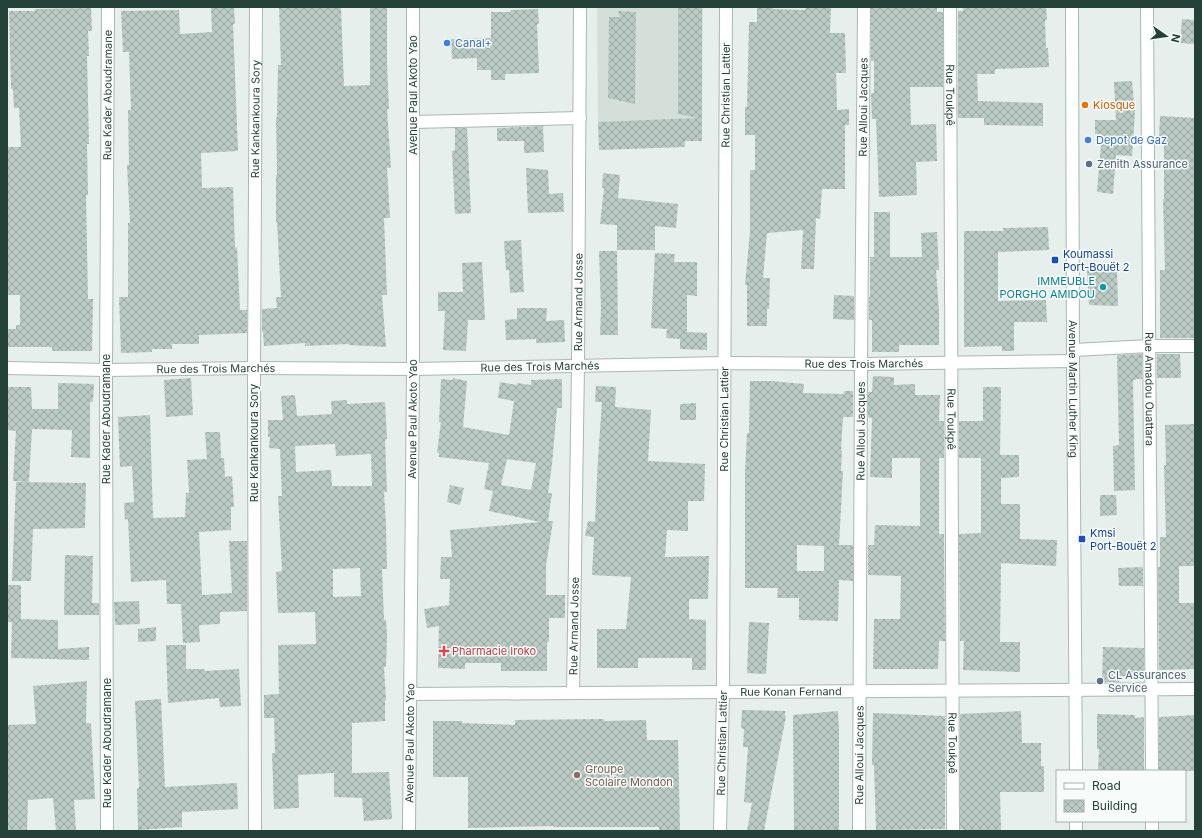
<svg xmlns="http://www.w3.org/2000/svg" width="1202" height="838" viewBox="0 0 1202 838" font-family="Inter,sans-serif">
<style>
.built{fill:#d4dfda}
.building{fill:url(#building-cross-hatch);fill-rule:evenodd}
.lines{fill:none;stroke-linecap:round;stroke-linejoin:round}
.minor-casing{stroke:#a8b8b2;stroke-width:14}
.tertiary-casing{stroke:#a8b8b2;stroke-width:14}
.minor{stroke:#fff;stroke-width:12}
.tertiary{stroke:#fff;stroke-width:12}
.shop-dot{fill:#3f7fe0;stroke:#f7fbf9;stroke-width:1.5}
.food-dot{fill:#e8710a;stroke:#f7fbf9;stroke-width:1.5}
.service-dot{fill:#5c6f8a;stroke:#f7fbf9;stroke-width:1.5}
.transit-dot{fill:#1a4fb4;stroke:#f7fbf9;stroke-width:1.5}
.culture-dot{fill:#0f9aa8;stroke:#f7fbf9;stroke-width:1.5}
.health-dot{fill:#e0444e;stroke:#f7fbf9;stroke-width:1.5}
.education-dot{fill:#8d6e63;stroke:#f7fbf9;stroke-width:1.5}
.labels{text-anchor:middle;stroke-width:3;stroke-linejoin:round;paint-order:stroke}
.shop-label{font-size:11px;fill:#366cbe;stroke:#f7fbf9;text-anchor:start}
.street-label{font-size:11px;fill:#24423a;stroke:#f7fbf9}
.food-label{font-size:11px;fill:#c56008;stroke:#f7fbf9;text-anchor:start}
.service-label{font-size:11px;fill:#4e5e75;stroke:#f7fbf9;text-anchor:start}
.transit-label{font-size:11px;fill:#164399;stroke:#f7fbf9;text-anchor:start}
.culture-label{font-size:11px;fill:#0d838f;stroke:#f7fbf9;text-anchor:end}
.health-label{font-size:11px;fill:#be3a42;stroke:#f7fbf9;text-anchor:start}
.education-label{font-size:11px;fill:#785e54;stroke:#f7fbf9;text-anchor:start}
</style>
<defs>
<pattern id="building-cross-hatch" width="8" height="8" patternUnits="userSpaceOnUse"><rect width="8" height="8" fill="#bbcac4"/><path d="M0 0l8 8M0 8l8-8" fill="none" stroke="#98a6a0"/></pattern>
</defs>
<rect width="100%" height="100%" fill="#e6efeb"/>
<polygon class="built" points="597,7 703,7 702,119 598,122"/>
<g class="building">
<polygon points="211,7 234,7 235,24 233,24 238,151 201,153 202,188 233,187 235,248 237,247 240,310 247,310 247,333 199,335 199,344 172,344 172,349 152,349 152,352 121,353 119,297 128,297 128,223 130,223 127,165 129,165 128,110 131,110 129,52 123,52 121,11 179,10 180,34 212,32"/>
<polygon points="279,7 341,7 344,86 370,85 370,8 387,8 387,64 389,109 387,109 391,168 387,168 390,218 384,218 387,295 382,295 386,347 349,345 349,344 305,346 305,343 264,346 263,332 262,332 262,309 277,308 276,297 281,297 277,222 276,222 276,175 277,175 276,117 277,117 278,65 281,65"/>
<polygon points="678,7 702,7 702,141 685,141 685,147 599,150 598,122 698,118 678,114"/>
<polygon points="757,7 773,7 773,9 805,10 806,7 831,7 830,33 845,33 846,73 836,73 837,110 849,109 849,125 845,125 845,189 822,189 820,219 816,218 814,269 801,269 803,230 767,233 763,278 770,278 769,309 767,309 767,326 747,326 747,285 745,285 750,232 750,170 755,170 755,135 745,135 745,107 747,107 749,22 757,22"/>
<polygon points="871,7 937,7 937,12 943,12 943,87 910,87 911,125 936,124 937,161 916,162 917,195 879,197 876,119 872,119 871,93 874,93 874,61 871,61"/>
<polygon points="963,7 1046,7 1047,20 1045,20 1046,48 1048,48 1049,67 995,69 995,74 977,74 978,101 1043,103 1043,126 984,125 984,118 958,118 958,11 963,11"/>
<polygon points="91,8 92,31 88,31 89,56 87,56 89,144 87,144 88,195 86,195 88,299 93,299 92,351 52,351 52,347 7,347 7,329 16,329 16,325 20,325 20,295 7,295 7,147 21,147 19,108 14,108 13,89 11,89 9,11 35,11 35,9"/>
<polygon points="538,9 539,24 537,24 539,73 505,74 505,80 491,80 491,70 477,70 477,58 452,59 451,39 491,38 491,12 510,12 510,10"/>
<polygon points="618,11 636,12 635,104 608,98 609,17 620,17"/>
<polygon points="1182,19 1195,20 1195,44 1180,43"/>
<polygon points="1132,81 1135,112 1132,156 1116,155 1113,194 1097,192 1102,134 1095,134 1095,120 1116,120 1114,82"/>
<polygon points="1160,116 1195,118 1195,338 1160,338 1160,270 1165,270 1163,199 1164,199 1164,139 1159,138"/>
<polygon points="543,126 544,152 524,153 524,141 497,141 497,128"/>
<polygon points="455,128 467,128 471,213 455,214 452,151 455,150"/>
<polygon points="526,168 548,170 549,194 563,193 564,212 528,213"/>
<polygon points="603,173 620,175 618,198 678,204 676,228 655,226 655,250 617,250 617,225 600,224 604,188 602,188"/>
<polygon points="874,212 890,212 890,257 922,257 921,233 937,232 939,270 936,270 939,311 939,345 899,345 899,352 872,352 872,320 869,320 869,297 870,297 870,257 874,257"/>
<polygon points="1048,227 1049,250 998,252 998,301 1046,300 1047,322 1014,322 1014,351 1002,351 1002,346 964,347 964,231 1003,231 1003,228"/>
<polygon points="521,240 524,292 510,293 509,270 506,270 504,241"/>
<polygon points="599,251 617,251 618,335 600,335 601,308"/>
<polygon points="655,253 675,254 674,262 697,262 697,296 687,295 687,332 707,333 707,350 680,349 680,339 666,338 667,329 651,328"/>
<polygon points="482,262 485,320 468,320 466,351 443,350 445,311 438,311 438,292 463,292 462,263"/>
<polygon points="1087,268 1117,269 1118,306 1089,305"/>
<polygon points="834,295 854,296 854,320 833,319"/>
<polygon points="517,308 547,308 546,321 564,320 565,342 536,343 536,339 506,340 505,320 517,319"/>
<polygon points="1142,354 1142,379 1136,379 1136,380 1133,380 1135,490 1114,491 1113,446 1119,445 1117,355"/>
<polygon points="1157,354 1180,354 1181,378 1157,378"/>
<polygon points="873,376 894,377 894,385 915,384 915,395 940,395 939,421 944,421 944,458 939,458 939,534 944,534 945,641 939,641 938,669 873,669 874,619 900,619 901,576 868,575 868,545 874,545 875,525 920,526 920,458 892,458 892,478 870,477 872,418 868,417 868,392 872,392"/>
<polygon points="191,378 193,415 166,417 164,380"/>
<path d="M453,378L467,381L463,427L509,435L514,401L498,398L500,382L517,385V383L531,385V380L562,379V408H557L552,464L548,493H552L548,521H553L546,566V595H565V618H549V642H547V671H501V663H465V669L438,668L439,626L427,628L424,609L449,605L450,579H440L441,557H452L450,530L540,522L489,511L493,491L484,489L489,463L439,457V453H437L441,422H439L441,379L453,380ZM507,459L536,463L531,490L501,485Z"/>
<path d="M750,381H771L804,384L803,393L844,394V391H853V417H843L841,450H842L841,471H843L839,545H853V581L839,580L838,621L799,620V598H777L778,588H745V472L747,433H749ZM797,545L824,546V571H797Z"/>
<polygon points="58,383 94,384 93,402 90,402 90,458 71,457 72,430 32,429 29,482 13,481 16,431 7,430 7,387 31,387 32,409 58,409"/>
<polygon points="596,386 616,387 615,407 651,410 648,461 705,464 704,501 688,501 688,531 667,530 665,557 709,556 708,599 689,599 689,619 706,620 706,670 692,670 692,658 638,658 638,668 597,668 597,629 626,629 631,577 592,575 594,537 585,536 588,521 595,522 598,458 602,402 595,402"/>
<polygon points="983,387 1001,387 1000,455 1019,455 1019,477 1001,478 1001,504 1020,504 1020,539 1057,540 1056,566 1001,563 1000,642 1020,642 1020,672 963,670 964,641 960,641 959,534 981,533 981,458 959,458 959,421 983,421"/>
<path d="M295,395L297,416L332,414L331,401L347,400V404L385,402L387,439H385L387,492H384L386,525L387,569H382L384,620H386L387,635L386,667H384L386,700H385V721L352,723V773L389,772L392,819L364,821L362,798L334,797V773L298,775L299,808L274,809L272,753H275L274,718H264V695L279,694L278,645L316,644L315,612L278,613L276,572L282,571L278,496H282L280,449L269,448L270,437H268V420H283L281,396ZM335,444L336,456L371,454L372,486H332L331,470L296,472L295,446ZM360,568L361,596L333,597V569Z"/>
<polygon points="696,403 696,420 680,420 680,404"/>
<polygon points="150,415 153,518 185,517 186,493 189,493 187,460 207,459 205,432 220,432 221,458 224,458 225,477 232,476 234,507 231,507 231,530 199,532 202,595 232,593 229,541 247,541 247,611 220,612 220,624 199,625 200,642 183,643 181,604 167,604 166,580 131,582 128,519 125,520 124,503 134,502 132,466 120,467 118,417"/>
<polygon points="1195,424 1195,566 1179,566 1179,603 1195,603 1195,669 1159,670 1158,567 1160,567 1160,537 1166,537 1164,465 1166,465 1165,425"/>
<polygon points="16,482 86,483 85,528 33,529 31,581 12,581"/>
<polygon points="450,485 464,488 460,505 447,502"/>
<polygon points="1100,495 1116,495 1117,515 1100,516"/>
<polygon points="65,555 93,556 92,603 99,603 99,615 64,615"/>
<polygon points="1143,567 1143,586 1119,586 1118,568"/>
<polygon points="7,585 21,585 21,619 58,620 58,649 89,647 89,660 11,658 12,622 7,622"/>
<polygon points="139,601 140,624 115,625 114,602"/>
<polygon points="749,622 769,623 766,674 747,673"/>
<polygon points="156,627 156,641 138,642 138,629"/>
<polygon points="166,645 186,645 186,669 205,669 205,671 239,669 241,706 220,707 219,698 168,703"/>
<polygon points="1103,647 1144,648 1144,677 1120,676 1119,682 1102,682"/>
<polygon points="87,681 86,723 91,723 95,799 74,800 76,831 56,831 53,798 28,800 27,831 7,831 7,725 36,724 33,686"/>
<polygon points="161,699 165,787 237,783 238,809 182,812 182,827 138,830 137,788 139,788 135,701"/>
<polygon points="742,710 785,711 785,716 786,716 764,831 747,831 752,803 744,802 748,747 743,747 744,729 741,728"/>
<polygon points="838,711 839,729 839,831 794,831 793,715"/>
<polygon points="1021,711 1022,743 1041,743 1041,766 1044,766 1044,792 1000,792 1001,831 963,831 963,829 960,829 960,714"/>
<polygon points="873,713 945,716 945,829 876,830 874,765 872,765"/>
<polygon points="1097,714 1135,715 1135,718 1144,717 1144,771 1098,771 1099,749 1097,749"/>
<polygon points="1195,715 1195,771 1159,771 1159,717"/>
<polygon points="604,719 604,721 646,720 647,740 678,740 680,831 659,830 659,827 554,827 554,826 468,828 468,777 433,777 433,721 462,721 462,723 515,725 515,720"/>
</g>
<g class="lines">
<g class="minor-casing">
<g id="minor">
<path id="s1" d="M950,7L953,831"/>
<path id="s2" d="M1147,7L1152,771"/>
<polyline points="413,122 580,118"/>
<polyline points="1073,350 1150,346 1195,346"/>
<path id="s3" d="M7,368L106,370L254,368L413,369L725,363L861,364L1073,361"/>
<path id="s4" d="M573,693L578,366L580,7"/>
<path id="s5" d="M411,694L1195,689"/>
<polyline points="1152,821 1152,831"/>
<path id="s6" d="M107,831L106,370L108,7"/>
<path id="s7" d="M255,831L254,368L256,7"/>
<path id="s8" d="M720,831L723,693L726,7"/>
<path id="s9" d="M859,831L861,364L864,7"/>
</g>
</g>
<g class="tertiary-casing">
<g id="tertiary">
<path id="s10" d="M1072,7L1073,361L1076,771"/>
<polyline points="1076,821 1076,831"/>
<path id="s11" d="M409,831L413,369V7"/>
</g>
</g>
<use href="#minor" class="minor"/>
<use href="#tertiary" class="tertiary"/>
</g>
<g class="shop-dot">
<circle cx="447" cy="43" r="4"/>
<circle cx="1088" cy="140" r="4"/>
</g>
<circle class="food-dot" cx="1085" cy="105" r="4"/>
<g class="service-dot">
<circle cx="1089" cy="164" r="4"/>
<circle cx="1100" cy="681" r="4"/>
</g>
<g class="transit-dot">
<rect x="1051" y="256" width="8" height="8" rx="2"/>
<rect x="1078" y="535" width="8" height="8" rx="2"/>
</g>
<circle class="culture-dot" cx="1103" cy="287" r="4"/>
<path class="health-dot" d="M442 645h4v4h4v4h-4v4h-4v-4h-4v-4h4z"/>
<circle class="education-dot" cx="577" cy="775" r="4"/>
<g class="labels">
<g class="shop-label">
<text x="455" y="47">Canal+</text>
<text x="1096" y="144">Depot de Gaz</text>
</g>
<g class="street-label">
<text dy="4" stroke="none"><textPath href="#s6" startOffset="736">Rue Kader Aboudramane</textPath></text>
<text transform="translate(413 95) rotate(-90)" y="4">Avenue Paul Akoto Yao</text>
<text dy="4" stroke="none"><textPath href="#s8" startOffset="736">Rue Christian Lattier</textPath></text>
<text dy="4" stroke="none"><textPath href="#s1" startOffset="88">Rue Toukpê</textPath></text>
<text dy="4" stroke="none"><textPath href="#s9" startOffset="724">Rue Alloui Jacques</textPath></text>
<text dy="4" stroke="none"><textPath href="#s7" startOffset="712">Rue Kankankoura Sory</textPath></text>
<text dy="4" stroke="none"><textPath href="#s4" startOffset="391">Rue Armand Josse</textPath></text>
<text dy="4" stroke="none"><textPath href="#s3" startOffset="857">Rue des Trois Marchés</textPath></text>
<text dy="4" stroke="none"><textPath href="#s3" startOffset="533">Rue des Trois Marchés</textPath></text>
<text dy="4" stroke="none"><textPath href="#s3" startOffset="209">Rue des Trois Marchés</textPath></text>
<text dy="4" stroke="none"><textPath href="#s10" startOffset="382">Avenue Martin Luther King</textPath></text>
<text dy="4" stroke="none"><textPath href="#s2" startOffset="382">Rue Amadou Ouattara</textPath></text>
<text transform="translate(106 419) rotate(-90)" y="4">Rue Kader Aboudramane</text>
<text dy="4" stroke="none"><textPath href="#s11" startOffset="412">Avenue Paul Akoto Yao</textPath></text>
<text dy="4" stroke="none"><textPath href="#s8" startOffset="412">Rue Christian Lattier</textPath></text>
<text dy="4" stroke="none"><textPath href="#s1" startOffset="412">Rue Toukpê</textPath></text>
<text dy="4" stroke="none"><textPath href="#s9" startOffset="400">Rue Alloui Jacques</textPath></text>
<text transform="translate(254 443) rotate(-90)" y="4">Rue Kankankoura Sory</text>
<text dy="4" stroke="none"><textPath href="#s4" startOffset="67">Rue Armand Josse</textPath></text>
<text dy="4" stroke="none"><textPath href="#s5" startOffset="380">Rue Konan Fernand</textPath></text>
<text transform="translate(107 743) rotate(-90)" y="4">Rue Kader Aboudramane</text>
<text dy="4" stroke="none"><textPath href="#s11" startOffset="88">Avenue Paul Akoto Yao</textPath></text>
<text dy="4" stroke="none"><textPath href="#s8" startOffset="88">Rue Christian Lattier</textPath></text>
<text dy="4" stroke="none"><textPath href="#s1" startOffset="736">Rue Toukpê</textPath></text>
<text dy="4" stroke="none"><textPath href="#s9" startOffset="76">Rue Alloui Jacques</textPath></text>
</g>
<g class="food-label">
<text x="1093" y="109">Kiosque</text>
</g>
<g class="service-label">
<text x="1097" y="168">Zenith Assurance</text>
<text x="1108" y="679">CL Assurances<tspan x="1108" dy="13">Service</tspan></text>
</g>
<g class="transit-label">
<text x="1063" y="258">Koumassi<tspan x="1063" dy="13">Port-Bouët 2</tspan></text>
<text x="1090" y="537">Kmsi<tspan x="1090" dy="13">Port-Bouët 2</tspan></text>
</g>
<g class="culture-label">
<text x="1095" y="285">IMMEUBLE<tspan x="1095" dy="13">PORGHO AMIDOU</tspan></text>
</g>
<g class="health-label">
<text x="452" y="655">Pharmacie Iroko</text>
</g>
<g class="education-label">
<text x="585" y="773">Groupe<tspan x="585" dy="13">Scolaire Mondon</tspan></text>
</g>
</g>
<rect width="1202" height="838" fill="none" stroke="#24423a" stroke-width="16"/>
<rect x="1056" y="770" width="130" height="52" fill="#f7fbf9" stroke="#a3b1ad"/>
<rect x="1064" y="783" width="20" height="6" fill="#ffffff" stroke="#a3b1ad"/>
<text x="1092" y="790" font-size="12" fill="#24423a">Road</text>
<rect x="1064" y="800" width="20" height="12" fill="url(#building-cross-hatch)" stroke="#a3b1ad"/>
<text x="1092" y="810" font-size="12" fill="#24423a">Building</text>
<g transform="translate(1166 36) rotate(103)" stroke="#f7fbf9" stroke-width="3" paint-order="stroke">
<path d="M0-3L7 15L0 10L-7 15Z" fill="#24423a"/>
<text y="-6" font-size="11" font-weight="bold" text-anchor="middle" fill="#24423a">N</text>
</g>
</svg>
